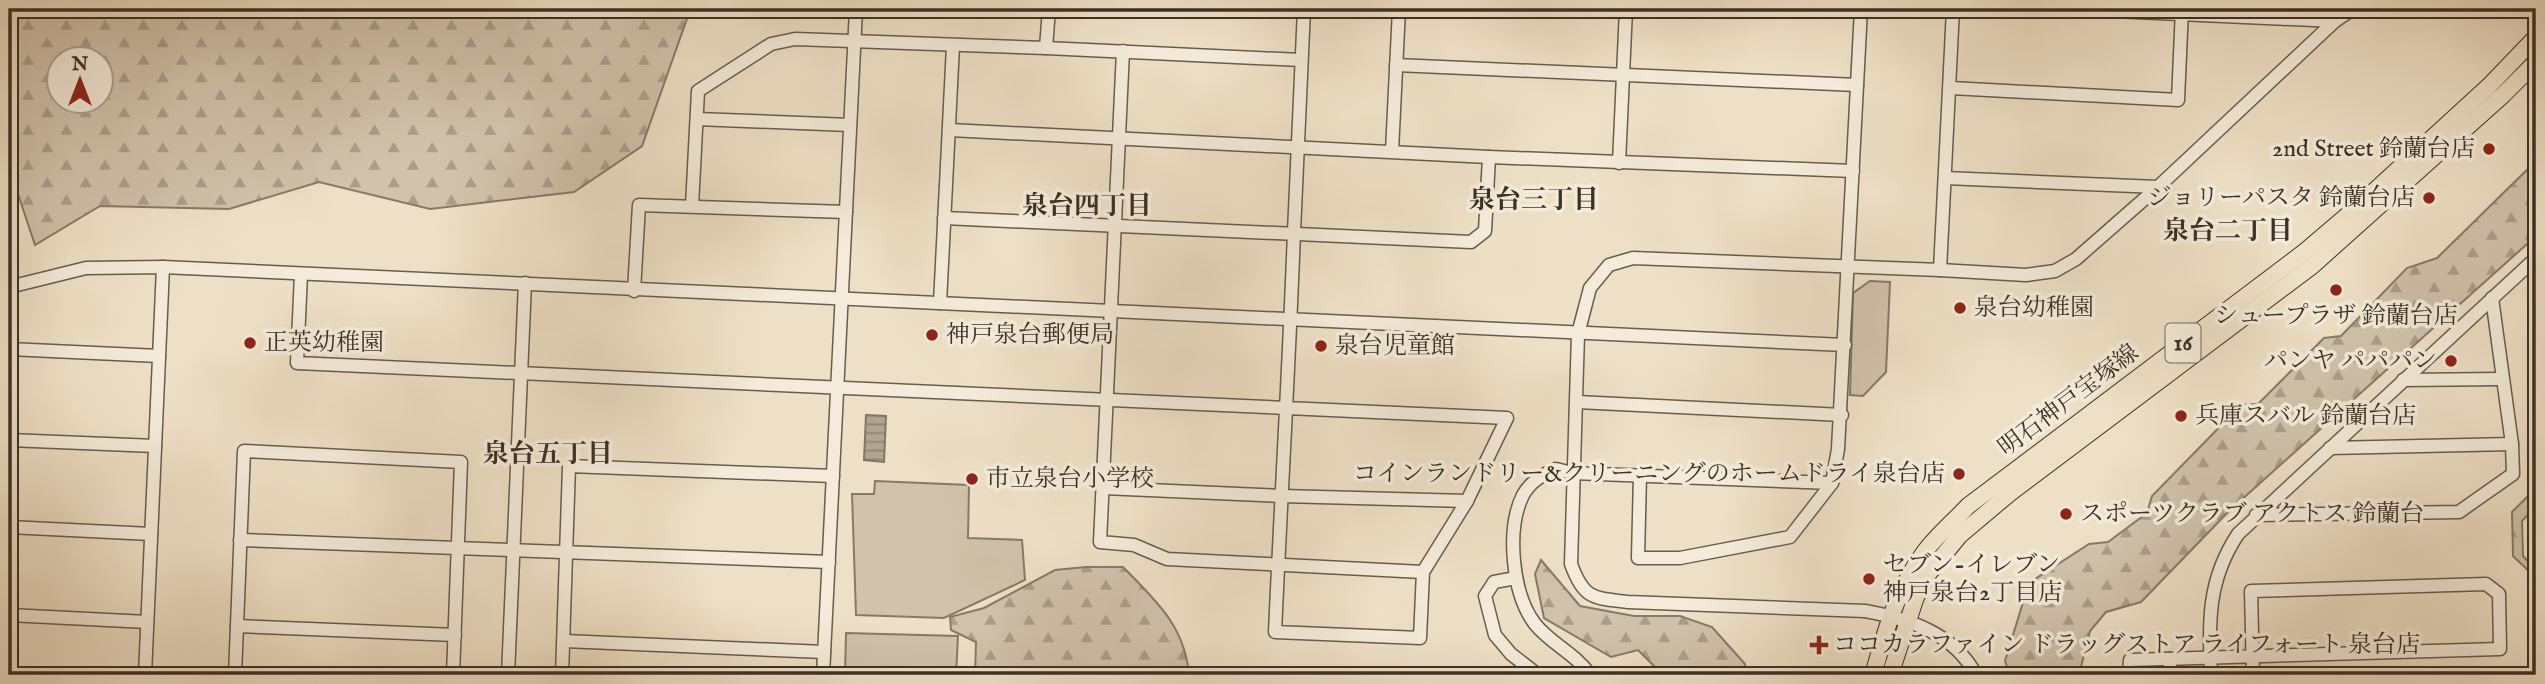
<svg xmlns="http://www.w3.org/2000/svg" width="2545" height="684" viewBox="0 0 2545 684" font-family="'IM FELL English','Noto Serif JP',serif">
<style>
.forest{fill:url(#forest-firs);stroke:#867a68;stroke-width:2;fill-rule:evenodd}
.green{fill:#d0c2ab;stroke:#867a68;stroke-width:2}
.water{fill:url(#water-rules);stroke:#827666;stroke-width:2}
.lines{fill:none;stroke-linecap:round;stroke-linejoin:round}
.minor-casing{stroke:#685d4e;stroke-width:15}
.major-casing{stroke:#3b3126;stroke-width:18}
.minor{stroke:#f4ebda;stroke-width:12}
.major{stroke:#eee0c6;stroke-width:16}
.poi-dot{fill:#8f2418;stroke:#f4ebda;stroke-width:2.5}
.labels{text-anchor:middle;dominant-baseline:central;stroke-width:7;stroke-linejoin:round;paint-order:stroke}
.shield{fill:#f4ebda;stroke:#72695c;stroke-width:2}
.shield-label{font-size:23px;font-weight:bold;fill:#3b3126}
.poi-label{font-size:24px;fill:#3b3126;stroke:#f4ebda;text-anchor:start}
.street-label{font-size:24px;fill:#3b3126;stroke:#f4ebda}
.neighbourhood-label{font-size:26px;font-weight:bold;fill:#3b3126;stroke:#f4ebda}
</style>
<defs>
<pattern id="forest-firs" width="22" height="20" patternUnits="userSpaceOnUse" patternTransform="scale(1.75)"><rect width="22" height="20" fill="#d0c2ab"/><path d="M5 1l3.5 6h-7zM16 11l3.5 6h-7z" fill="#aa9e8b"/></pattern>
<pattern id="water-rules" width="6" height="5" patternUnits="userSpaceOnUse" patternTransform="scale(1.75)"><rect width="6" height="5" fill="#b1a490"/><path d="M0 2.5h6" fill="none" stroke="#918675"/></pattern>
</defs>
<rect width="100%" height="100%" fill="#eee0c6"/>
<filter id="stains"><feTurbulence type="fractalNoise" baseFrequency=".00286" numOctaves="4"/><feColorMatrix values="0 0 0 0 .2 0 0 0 0 .09 0 0 0 0 .02 0 0 0 .5 -.17"/></filter>
<radialGradient id="worn" r=".72"><stop offset=".6" stop-color="#630" stop-opacity="0"/><stop offset="1" stop-color="#630" stop-opacity=".3"/></radialGradient>
<g class="forest">
<path d="M9 9H700L689 13 642 146 574 192 430 209 319 182 229 209 100 206 35 245 12 176 9 177ZM60 60H102V102H60Z"/>
<path d="M2536 161V236L2230 510 2141 602 2106 612 2090 631 2079 675H2010L2005 661 2029 583 2089 544 2108 542 2147 513 2152 496 2241 405 2258 404 2324 338 2341 336 2407 268 2437 258Z"/>
<path d="M2536 488V506L2522 521 2523 556 2536 570V578L2513 556 2512 512Z"/>
<path d="M1541 560 1580 606 1634 616H1680L1712 627 1745 664 1746 675H1656V668L1638 650 1611 657 1544 618 1535 574Z"/>
<path d="M1086 567H1123C1156 601 1185 626 1189 675H975L976 642 951 630 950 617 984 608 1055 570Z"/>
</g>
<g class="green">
<path d="M1870 281 1890 282 1886 372 1863 396 1850 395 1853 293Z"/>
<path d="M875 481 969 485 968 538 1022 540 1025 580 944 618 856 615 852 494H874Z"/>
<path d="M846 633 958 636 956 675H845Z"/>
</g>
<path class="water" d="M866 415 886 416 884 462 864 460Z"/>
<g class="lines">
<defs>
<g id="minor">
<path d="M2069 9 2335 21"/>
<path d="M1046 48 1049 9"/>
<path d="M1123 51 1100 542 1134 545 1167 559 1423 572"/>
<path d="M1396 65 1857 85"/>
<path d="M1951 88 2178 100 2182 9"/>
<path d="M697 119 850 125"/>
<path d="M950 130 1489 157 1853 171"/>
<path d="M1392 151 1399 9"/>
<path d="M1619 163 1626 9"/>
<path d="M1945 178 2158 187"/>
<path d="M692 206 698 91 771 44 795 39 1046 48 1301 60"/>
<path d="M944 218 1471 242 1485 231 1489 157"/>
<path d="M1940 270 1953 9"/>
<path d="M301 274 297 363 1507 418 1467 501 1423 572 1420 638 1275 632C1281 499 1289 366 1294 232 1298 158 1300 83 1304 9"/>
<path d="M9 287 86 268 163 267 1845 345"/>
<path d="M634 291 639 205 846 212"/>
<path d="M940 303 953 46"/>
<path d="M9 349 159 356"/>
<path d="M2403 380 2502 379"/>
<path d="M1577 402 1842 415"/>
<path d="M9 440 155 446"/>
<path d="M2330 448 2512 444"/>
<path d="M1640 475 1638 558H1680L1790 537 1832 483 1838 449 1861 9"/>
<path d="M1104 488 1282 496 1467 501"/>
<path d="M2256 515 2459 512 2513 474 2512 444 2492 298"/>
<path d="M9 527 151 534"/>
<path d="M240 540 829 562"/>
<path d="M1516 578 1494 582 1485 596 1495 635 1511 654 1538 675"/>
<path d="M9 615 147 622"/>
<path d="M237 626 455 635"/>
<path d="M564 641 824 652"/>
<path d="M2170 659V675"/>
<path d="M145 675 163 267"/>
<path d="M235 675 244 451 461 462 453 675"/>
<path d="M508 675 525 283"/>
<path d="M562 675 569 466 833 476"/>
<path d="M823 675 856 9"/>
<path d="M1590 675C1576 654 1551 644 1535 624 1512 594 1506 529 1523 495 1531 481 1542 475 1556 469L1572 473 1832 483"/>
<path d="M1976 675C1954 633 1909 619 1865 611L1628 602C1594 598 1584 600 1571 564L1578 334 1590 288 1609 265 1633 258 1940 270 2026 275 2055 271 2076 259 2158 187 2335 21 2353 9"/>
<path d="M2129 675 2130 660 2500 649 2499 594 2486 584 2251 591 2253 675"/>
<path d="M2211 675C2209 621 2207 581 2238 534L2536 258"/>
</g>
<g id="major">
<path d="M1873 675C1885 633 1896 591 1923 554 1935 537 1953 522 1968 506L2303 253 2357 207 2489 86 2536 37"/>
<path d="M1890 675 1916 597 1928 574 1960 535 2010 493 2312 266 2503 95 2536 62"/>
</g>
</defs>
<use href="#minor" class="minor-casing"/>
<use href="#major" class="major-casing"/>
<use href="#minor" class="minor"/>
<use href="#major" class="major"/>
</g>
<g class="poi-dot">
<circle cx="2489" cy="149" r="7"/>
<circle cx="2429" cy="198" r="7"/>
<circle cx="2336" cy="290" r="7"/>
<circle cx="1960" cy="308" r="7"/>
<circle cx="932" cy="335" r="7"/>
<circle cx="250" cy="343" r="7"/>
<circle cx="1321" cy="346" r="7"/>
<circle cx="2451" cy="361" r="7"/>
<circle cx="2181" cy="416" r="7"/>
<circle cx="1959" cy="474" r="7"/>
<circle cx="972" cy="479" r="7"/>
<circle cx="2066" cy="514" r="7"/>
<circle cx="1869" cy="579" r="7"/>
<path d="M1815.5 634.5h7v7h7v7h-7v7h-7v-7h-7v-7h7z"/>
</g>
<g class="labels">
<rect class="shield" x="2165.5" y="323.5" width="35" height="39" rx="5"/>
<g class="shield-label">
<text x="2183" y="343">16</text>
</g>
<g class="poi-label">
<text x="2475" y="149" text-anchor="end">2nd Street 鈴蘭台店</text>
<text x="2415" y="198" text-anchor="end">ジョリーパスタ 鈴蘭台店</text>
<text x="1974" y="308">泉台幼稚園</text>
<text x="2336" y="316" text-anchor="middle">シュープラザ 鈴蘭台店</text>
<text x="946" y="335">神戸泉台郵便局</text>
<text x="264" y="343">正英幼稚園</text>
<text x="1335" y="346">泉台児童館</text>
<text x="2437" y="361" text-anchor="end">パンヤ パパパン</text>
<text x="2195" y="416">兵庫スバル 鈴蘭台店</text>
<text x="1945" y="474" text-anchor="end">コインランドリー&amp;クリーニングのホームドライ泉台店</text>
<text x="986" y="479">市立泉台小学校</text>
<text x="2080" y="514">スポーツクラブ アクトス 鈴蘭台</text>
<text x="1883" y="565">セブン-イレブン<tspan x="1883" dy="28">神戸泉台2丁目店</tspan></text>
<text x="1833" y="645">ココカラファイン ドラッグストア ライフォート 泉台店</text>
</g>
<g class="street-label">
<text transform="translate(2069 401) rotate(-37)">明石神戸宝塚線</text>
</g>
<g class="neighbourhood-label">
<text x="1534" y="200">泉台三丁目</text>
<text x="1087" y="206">泉台四丁目</text>
<text x="2228" y="231">泉台二丁目</text>
<text x="548" y="454">泉台五丁目</text>
</g>
</g>
<rect width="2545" height="684" fill="none" stroke="#eee0c6" stroke-width="35"/>
<rect x="10" y="10" width="2524" height="663" fill="none" stroke="#3b3126" stroke-width="3.5"/>
<rect x="18" y="18" width="2510" height="649" fill="none" stroke="#3b3126" stroke-width="2"/>
<g transform="translate(80 80)"><circle r="33" fill="#f4ebda" stroke="#aaa192" stroke-width="2"/>
<path d="M0-5L12 26L0 18L-12 26Z" fill="#8f2418"/>
<text y="-10" font-size="19" font-weight="bold" text-anchor="middle" fill="#3b3126">N</text>
</g>
<rect width="100%" height="100%" filter="url(#stains)"/>
<rect width="100%" height="100%" fill="url(#worn)"/>
</svg>
